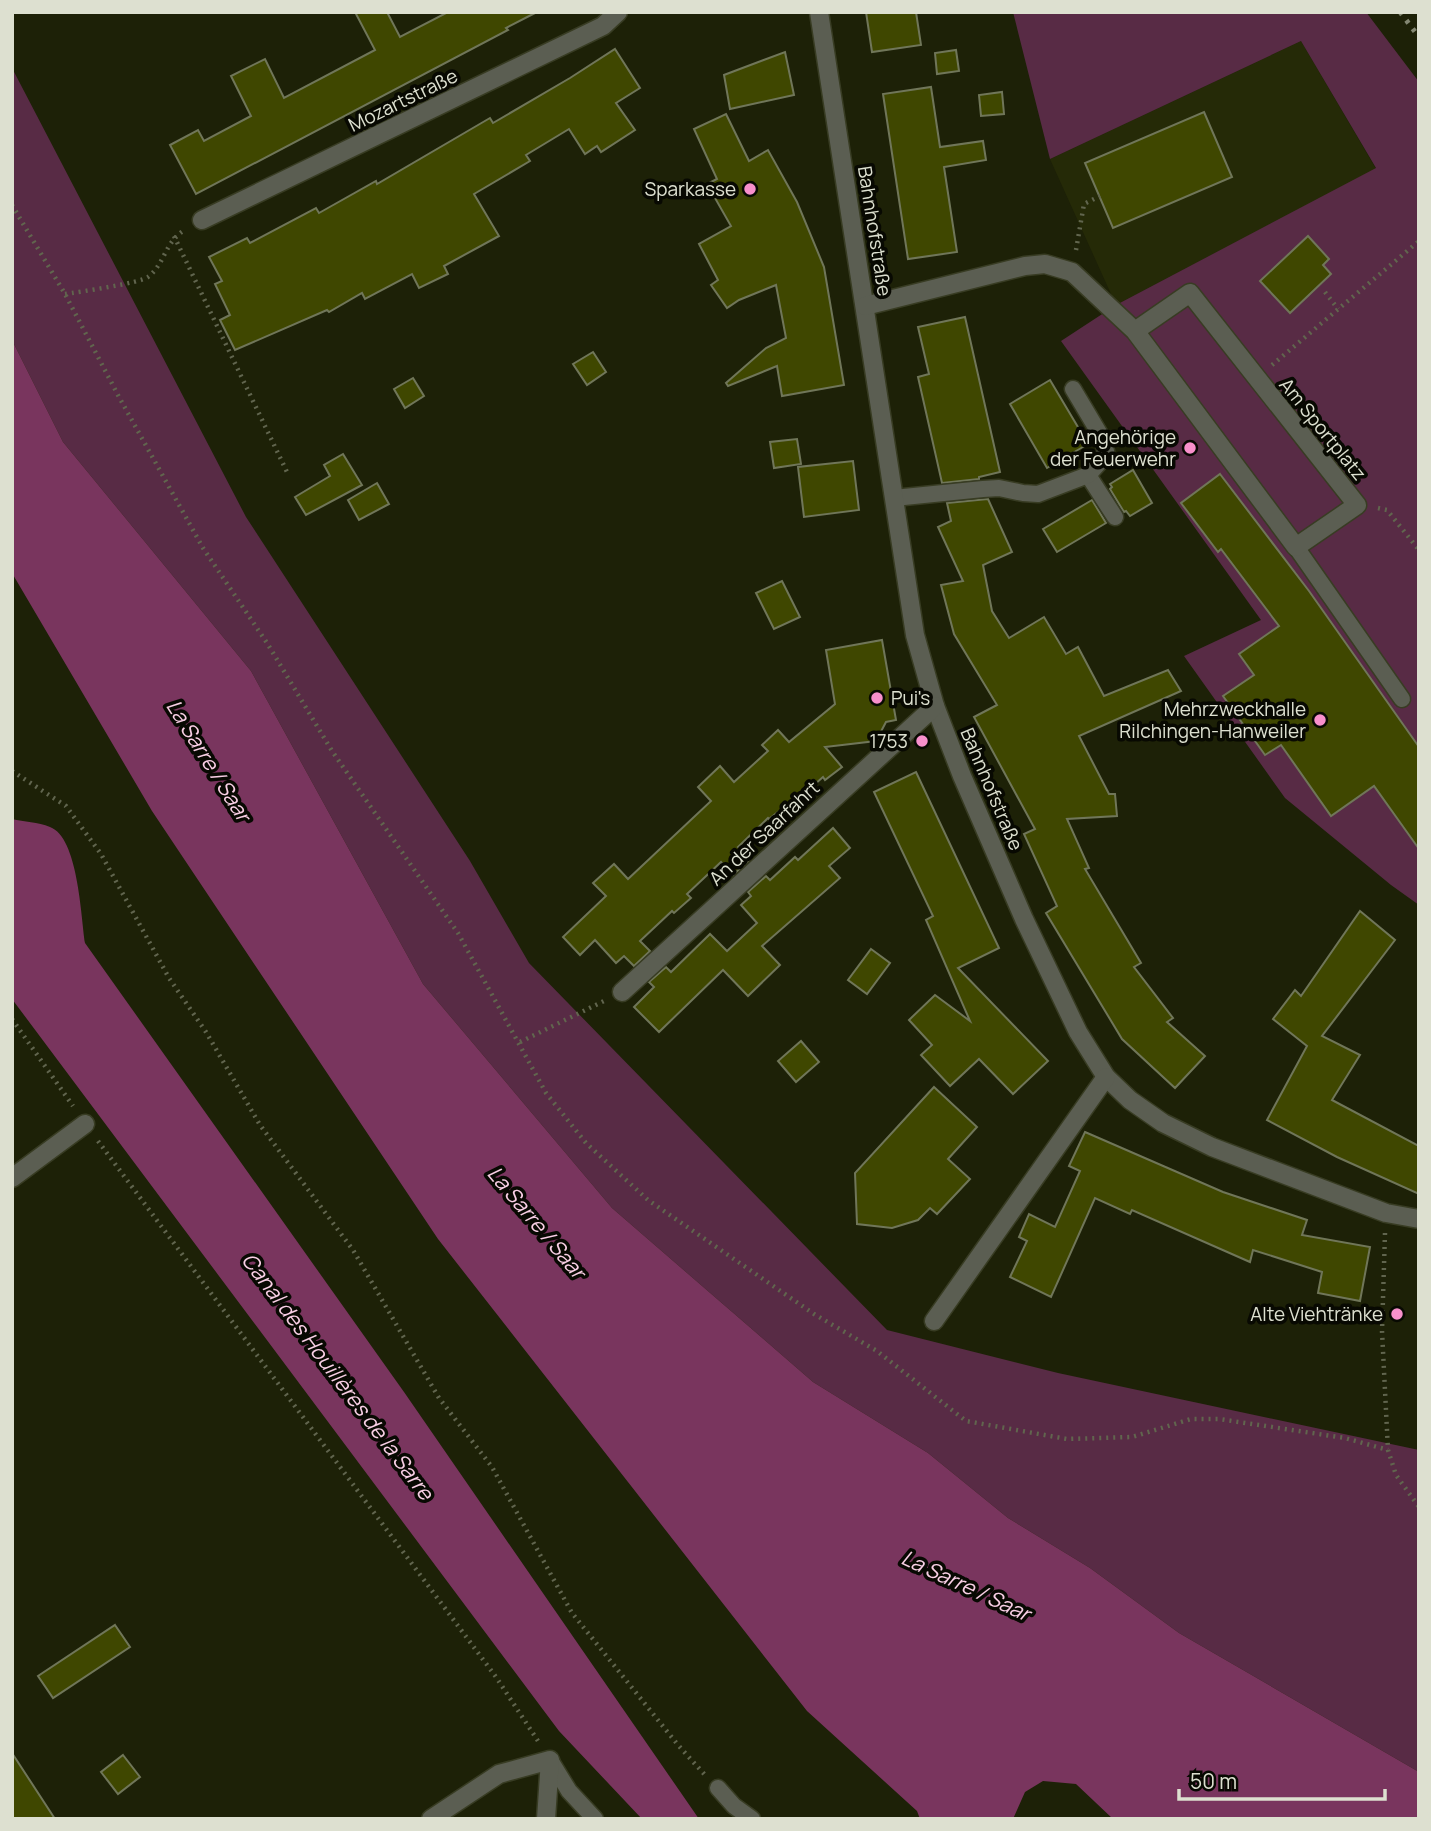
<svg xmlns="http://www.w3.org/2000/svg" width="1431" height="1831" viewBox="0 0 1431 1831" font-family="Manrope,sans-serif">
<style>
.built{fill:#252a07}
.green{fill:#582b45}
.water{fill:#79355e}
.building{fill:#3f4700;stroke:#707659;stroke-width:2}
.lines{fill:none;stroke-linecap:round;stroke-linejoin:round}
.service-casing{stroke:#383c23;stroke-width:19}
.minor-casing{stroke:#383c23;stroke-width:21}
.path{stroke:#61654e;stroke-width:4.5;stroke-dasharray:2 5;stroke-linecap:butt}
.service{stroke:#5b5e52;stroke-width:16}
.minor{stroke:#5b5e52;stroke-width:18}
.rail{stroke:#838772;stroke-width:5;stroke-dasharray:3.5 7;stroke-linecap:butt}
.poi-dot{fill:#f890cb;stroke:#080902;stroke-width:2.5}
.labels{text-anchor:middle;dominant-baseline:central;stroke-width:7;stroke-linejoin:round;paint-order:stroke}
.street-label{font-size:19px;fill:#dde0d0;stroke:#080902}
.poi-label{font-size:19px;fill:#dde0d0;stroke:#080902;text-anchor:end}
.water-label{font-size:21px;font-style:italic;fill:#f9cfe5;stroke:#080902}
</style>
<rect width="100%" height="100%" fill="#1d2107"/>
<path class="built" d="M1301 41 1376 169 1116 305 1050 159Z"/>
<g class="green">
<path d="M1013 12H1366L1419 82V905L1391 885 1285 798 1184 656 1261 620 1061 341 1116 305 1376 168 1301 41 1050 159Z"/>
<path d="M12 68 246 517 470 861 529 963 887 1330 1058 1373 1419 1450V1772L1179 1633 1090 1568 1008 1518 928 1453 813 1382 612 1208 423 984 251 671 63 442 12 340Z"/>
</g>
<g class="water">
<path d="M12 340 63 442 251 671 423 984 612 1208 813 1382 928 1453 1008 1518 1090 1568 1179 1633 1419 1772V1819H1113L1076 1784 1043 1781 1025 1792 1013 1819H920L917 1811 807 1711 438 1239 152 811 12 573Z"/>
<path d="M12 819C24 822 38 822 50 827 78 837 81 916 85 943L404 1392 699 1819H642L559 1731 12 999Z"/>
</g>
<g class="building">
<path d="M355 12H387L400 37 448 12H537L506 28 508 30 196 194 170 145 198 130 204 141 251 116 231 76 265 59 284 98 375 50Z"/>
<path d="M866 12H916L921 45 872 52Z"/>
<path d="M615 49 640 88 616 103 635 130 601 152 597 146 585 154 569 129 526 155 530 161 474 194 499 236 444 266 448 274 419 288 412 274 365 299 362 293 329 312 327 310 235 350 220 320 230 315 215 284 222 281 209 257 247 238 250 243 316 208 319 213 376 181 377 184 490 118 493 123 570 78Z"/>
<path d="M956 50 959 71 937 74 935 53Z"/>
<path d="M785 52 794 95 730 109 724 75Z"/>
<path d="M931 87 940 147 983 141 986 160 944 167 957 252 908 259 883 94Z"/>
<path d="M1002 92 1004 114 981 116 979 95Z"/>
<path d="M1204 112 1232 177 1113 228 1085 163Z"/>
<path d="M726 114 749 161 768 150 797 202 824 267 844 385 782 396 777 366 728 386 726 383 766 348 786 338 776 285 739 300 727 308 711 285 718 280 699 244 731 226 707 184 717 179 694 129Z"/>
<path d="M1308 236 1329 259 1323 265 1331 274 1290 313 1260 281Z"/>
<path d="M965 317 1000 472 979 477V479L942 483 918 377 929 374 918 327Z"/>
<path d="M593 352 606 372 587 385 573 364Z"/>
<path d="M413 378 424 396 405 408 394 389Z"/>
<path d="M1050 380 1088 444 1047 468 1010 404Z"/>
<path d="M797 439 801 464 774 468 770 442Z"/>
<path d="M343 454 362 485 306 515 295 497 330 476 324 465Z"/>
<path d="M853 461 859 510 804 517 798 467Z"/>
<path d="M1133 470 1152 503 1130 516 1126 511 1124 512 1110 489 1112 487 1110 484Z"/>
<path d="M1220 474 1309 591 1419 747V849L1374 786 1331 816 1281 745 1265 755 1223 696 1254 675 1239 654 1279 626 1221 549 1218 552 1181 503Z"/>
<path d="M377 483 389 504 359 520 348 500Z"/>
<path d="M988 499 1012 552 983 565 992 611 1009 638 1044 617 1066 654 1078 647 1104 696 1168 670 1181 691 1079 736 1109 794H1115L1117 816 1067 819 1089 868 1085 869 1141 963 1134 967 1173 1018 1167 1022 1205 1056 1175 1088 1122 1039 1046 913 1057 906 1024 834 1035 829 974 717 997 705 954 634 941 585 963 581 938 527 951 521 947 503Z"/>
<path d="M1092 500 1106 523 1057 552 1043 529Z"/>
<path d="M782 581 800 617 774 629 756 593Z"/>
<path d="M882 640 896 720 886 722 876 741 825 747 842 767 825 780 823 777 780 815 778 812 769 819 768 818 738 847 750 859 733 875 721 862 687 894 691 898 674 913 672 911 640 941 650 951 634 966 624 956 616 963 595 940 580 955 563 937 606 896 593 883 614 864 628 879 644 864 711 801 698 787 720 766 734 782 768 751 762 745 778 730 789 742 835 704 826 650Z"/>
<path d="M916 772 999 948 958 968 1048 1061 1013 1094 979 1059 950 1086 921 1055 932 1045 909 1020 935 995 970 1021 926 920 933 916 874 792Z"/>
<path d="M833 828 850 848 829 866 840 878 762 946 780 965 748 996 723 970 659 1032 634 1007 654 987 649 982 666 967 671 972 710 934 727 951 757 923 741 905 751 896 748 892 766 876 770 880 795 857 798 860Z"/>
<path d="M1360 911 1395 940 1322 1036 1360 1055 1332 1100 1419 1146V1194L1337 1157 1267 1120 1307 1046 1273 1019 1295 990 1301 996Z"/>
<path d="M871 949 890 963 867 994 848 980Z"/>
<path d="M801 1041 819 1062 796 1082 778 1061Z"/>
<path d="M934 1087 977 1127 948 1159 970 1179 937 1214 930 1208 918 1220 892 1228 857 1224 855 1173Z"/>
<path d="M1085 1132 1223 1192 1307 1220 1302 1235 1370 1247 1360 1301 1318 1293 1322 1272 1253 1250 1250 1262 1132 1210 1130 1214 1095 1198 1051 1297 1010 1277 1027 1241 1019 1237 1029 1214 1055 1227 1080 1171 1069 1166Z"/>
<path d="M115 1625 130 1647 53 1698 38 1676Z"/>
<path d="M12 1753 55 1819H12Z"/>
<path d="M123 1755 140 1777 118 1794 101 1772Z"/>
</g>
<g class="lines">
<defs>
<g id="service">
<path d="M1088 475 1115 517"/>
<path d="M894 498 983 489 999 488 1023 493 1038 494 1088 475 1099 463 1106 451 1101 436 1073 389"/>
<path d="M1296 547 1402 699"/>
<path d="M550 1760 569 1791 595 1819"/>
<path d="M718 1788 734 1806 752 1819"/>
</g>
<g id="minor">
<path d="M819 12 915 635 935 706 962 776 1024 919 1078 1032 1106 1077 1130 1100 1163 1123 1212 1147 1386 1213 1419 1219"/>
<path d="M202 220 603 26 618 12"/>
<path d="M865 306 1025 266 1045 264 1072 272 1135 331 1296 547 1357 505 1190 293 1135 331"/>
<path d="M622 992 935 706"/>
<path d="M12 1178 85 1124"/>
<path d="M934 1321 1106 1077"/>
<path d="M431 1819 499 1774 550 1760 546 1819"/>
</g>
</defs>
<use href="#service" class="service-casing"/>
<use href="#minor" class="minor-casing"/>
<g class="path">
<path d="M12 205 65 294 119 397 203 548 267 643 332 751 458 933 546 1093 586 1143 648 1200 814 1314 877 1351 966 1421 1067 1439 1132 1437 1191 1419H1219L1345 1438 1388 1450"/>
<path d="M174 236 287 472"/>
<path d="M1076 250 1084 204 1100 196"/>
<path d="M1325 292 1338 309"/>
<path d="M65 294C79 292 140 283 148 277 165 264 165 241 185 230"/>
<path d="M1272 365 1419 241"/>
<path d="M1378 508 1387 510 1419 550"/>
<path d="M12 771 66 806 101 854 169 978 206 1032 260 1125 353 1250 439 1398 492 1467 572 1613 678 1745 705 1775"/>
<path d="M12 1019 73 1106"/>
<path d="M520 1042 604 1001"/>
<path d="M98 1141 496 1677 538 1741"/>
<path d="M1385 1233 1382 1331 1388 1450 1396 1475 1419 1507"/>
</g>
<use href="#service" class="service"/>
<use href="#minor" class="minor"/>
<path class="rail" d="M1400 12 1419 37"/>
</g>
<g class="poi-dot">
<circle cx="750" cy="189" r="7"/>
<circle cx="1190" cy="448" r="7"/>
<circle cx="877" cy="698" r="7"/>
<circle cx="1320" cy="720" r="7"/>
<circle cx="922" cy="741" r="7"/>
<circle cx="1397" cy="1314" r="7"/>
</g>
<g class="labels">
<g class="street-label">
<text transform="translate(403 100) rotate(-26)">Mozartstraße</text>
<text transform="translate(875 231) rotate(81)">Bahnhofstraße</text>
<text transform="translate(1323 429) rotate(51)">Am Sportplatz</text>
<text transform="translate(992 789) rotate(67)">Bahnhofstraße</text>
<text transform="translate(764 833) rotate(-43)">An der Saarfahrt</text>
</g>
<g class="poi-label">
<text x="736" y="189">Sparkasse</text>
<text x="1176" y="437">Angehörige<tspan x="1176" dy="22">der Feuerwehr</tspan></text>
<text x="891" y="698" text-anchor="start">Pui's</text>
<text x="1306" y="709">Mehrzweckhalle<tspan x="1306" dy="22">Rilchingen-Hanweiler</tspan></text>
<text x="908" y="741">1753</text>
<text x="1383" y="1314">Alte Viehtränke</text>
</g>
<g class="water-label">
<text transform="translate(209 760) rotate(58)">La Sarre / Saar</text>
<text transform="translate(537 1222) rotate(50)">La Sarre / Saar</text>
<text transform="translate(338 1376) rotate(53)">Canal des Houillères de la Sarre</text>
<text transform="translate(966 1585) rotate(25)">La Sarre / Saar</text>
</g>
</g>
<rect width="1431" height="1831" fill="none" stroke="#dde0d0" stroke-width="28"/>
<path d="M1179 1789v10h206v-10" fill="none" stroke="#dde0d0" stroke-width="3.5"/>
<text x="1190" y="1789" font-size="21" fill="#dde0d0" stroke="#080902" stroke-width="5" paint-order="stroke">50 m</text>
</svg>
